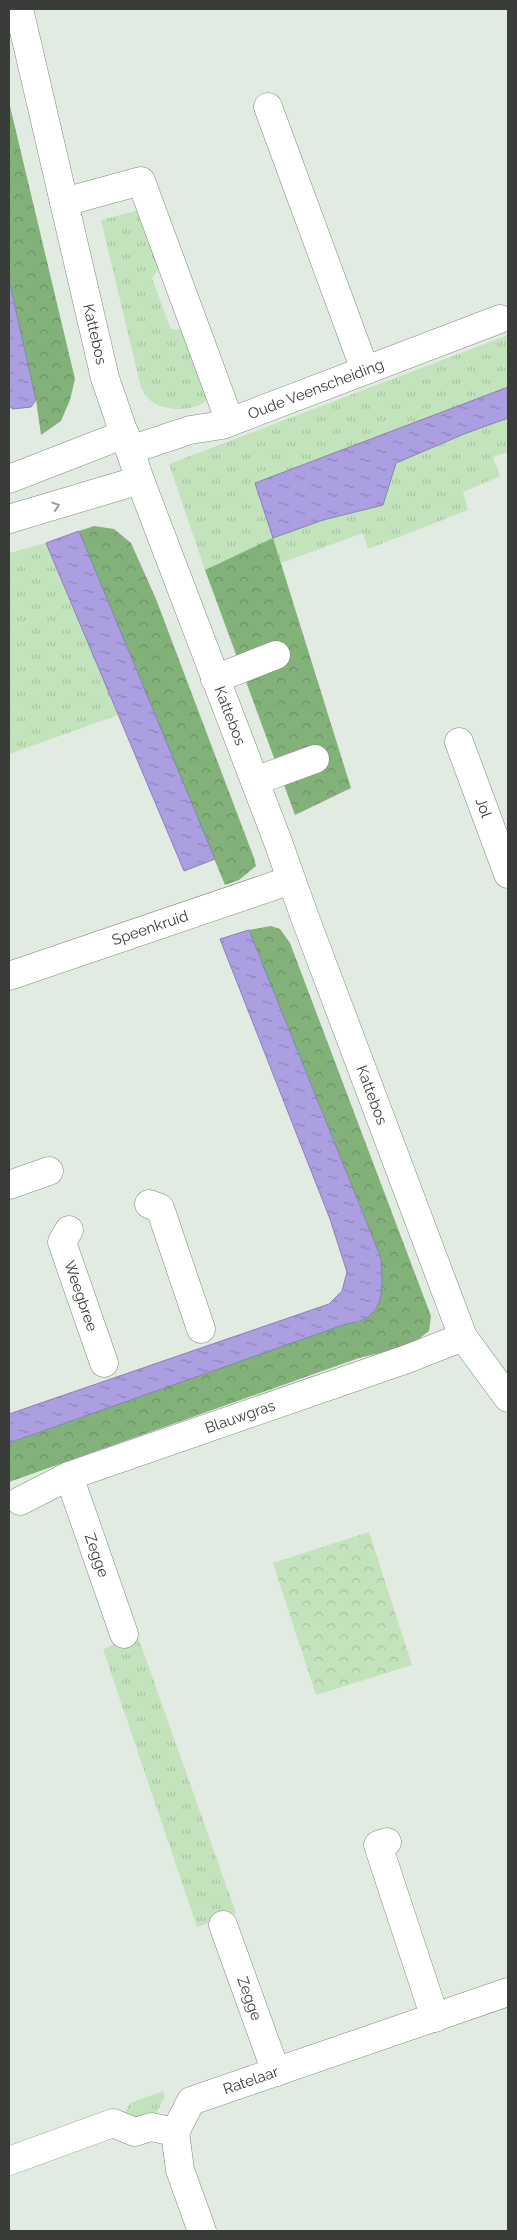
<svg xmlns="http://www.w3.org/2000/svg" width="517" height="2240" viewBox="0 0 517 2240" font-family="Raleway,sans-serif">
<style>
.grass{fill:url(#grass-tufts)}
.forest{fill:url(#forest-crowns)}
.park{fill:url(#park-crowns)}
.water{fill:url(#water-ripples);stroke:#8981af}
.lines{fill:none;stroke-linecap:round;stroke-linejoin:round}
.minor-casing{stroke:#80887f;stroke-width:29}
.minor{stroke:#fff;stroke-width:28}
.oneway{stroke:#9c9e9c}
.labels{text-anchor:middle;dominant-baseline:central;stroke-width:4;stroke-linejoin:round;paint-order:stroke}
.street-label{font-size:15px;fill:#393c38;stroke:#f0f9ee}
</style>
<defs>
<pattern id="grass-tufts" width="24" height="20" patternUnits="userSpaceOnUse" patternTransform="scale(1.25)"><rect width="24" height="20" fill="#c3e3bc"/><path d="M3 7l-1-3M5 7V3M7 7l1-3M15 17l-1-3M17 17v-4M19 17l1-3" fill="none" stroke="#a8c4a2"/></pattern>
<pattern id="forest-crowns" width="20" height="18" patternUnits="userSpaceOnUse" patternTransform="scale(1.25)"><rect width="20" height="18" fill="#82b279"/><path d="M2 6a3 3 0 1 1 6 0M12 15a3 3 0 1 1 6 0" fill="none" stroke="#6b9264"/></pattern>
<pattern id="park-crowns" width="20" height="18" patternUnits="userSpaceOnUse" patternTransform="scale(1.25)"><rect width="20" height="18" fill="#c3e3bc"/><path d="M2 6a3 3 0 1 1 6 0M12 15a3 3 0 1 1 6 0" fill="none" stroke="#a8c4a2"/></pattern>
<pattern id="water-ripples" width="26" height="14" patternUnits="userSpaceOnUse" patternTransform="scale(1.25)"><rect width="26" height="14" fill="#ab9fe2"/><path d="M2 4q2-2 4 0t4 0M15 11q2-2 4 0t4 0" fill="none" stroke="#8c83b8"/></pattern>
</defs>
<rect width="100%" height="100%" fill="#e2ebe1"/>
<g class="grass">
<path d="M143 209 161 265 152 279 171 329 187 330 209 396C200 413 165 412 151 401 147 398 144 392 141 388L101 220Z"/>
<path d="M508 335V387L255 483 274 538 323 520 396 463 464 434 508 418V452L493 457 500 476 463 492 468 510 368 549 363 533 281 563 273 539 205 570 169 464Z"/>
<path d="M46 543 118 715 9 754V553Z"/>
<path d="M138 1637 236 1913 197 1927 103 1649Z"/>
<path d="M163 2091 165 2096 154 2118H122L130 2103Z"/>
</g>
<g class="forest">
<path d="M9 102 75 379 70 400 61 421 41 435 36 400 9 280Z"/>
<path d="M94 526 114 529 131 543 156 599 254 858 256 866 239 880 225 885 79 531Z"/>
<path d="M273 538 351 788 295 815 205 570Z"/>
<path d="M271 926 280 929 290 943 431 1316 429 1331 410 1346 359 1358 9 1482V1443L346 1323 360 1322 381 1258 249 930Z"/>
</g>
<path class="park" d="M369 1532 412 1665 316 1695 273 1563Z"/>
<g class="water">
<path d="M9 280 36 400 31 407 13 409 9 406Z"/>
<path d="M508 387V418L464 434 396 463 383 505 323 520 273 538 255 483Z"/>
<path d="M79 531 215 859 184 871 46 543Z"/>
<path d="M249 930 381 1258C383 1290 386 1320 346 1324L9 1443V1414L329 1304 342 1291 347 1272 330 1219 220 939Z"/>
</g>
<g class="lines">
<defs>
<g id="minor">
<path id="s1" d="M19 9 105 378 140 480 278 842 304 915 463 1337 508 1398"/>
<path d="M268 107 365 370"/>
<path d="M64 202 141 181 230 422"/>
<path id="s2" d="M130 450 190 430 222 425 500 319"/>
<path d="M9 479 125 434"/>
<path d="M9 519 140 480"/>
<path d="M215 679 276 655"/>
<path id="s3" d="M459 742 508 874"/>
<path d="M255 781 315 759"/>
<path id="s4" d="M9 976 291 880"/>
<path d="M9 1185 49 1171"/>
<path d="M149 1204 160 1208 201 1329"/>
<path id="s5" d="M69 1230 62 1242 104 1363"/>
<path id="s6" d="M69 1476 124 1634"/>
<path id="s7" d="M20 1501 69 1476 407 1359 463 1337"/>
<path d="M387 1842 378 1845 435 2018"/>
<path id="s8" d="M223 1925 276 2072"/>
<path id="s9" d="M175 2132 191 2101 508 1992"/>
<path d="M175 2132 180 2170 202 2231"/>
<path d="M9 2161 113 2123 135 2132 151 2127 175 2132"/>
</g>
</defs>
<use href="#minor" class="minor-casing"/>
<use href="#minor" class="minor"/>
</g>
<defs><path id="oneway-chevron" d="M-2-3.5L2.5 0L-2 3.5" fill="none" stroke-width="1.6" stroke-linecap="round" stroke-linejoin="round" transform="scale(1.25)"/></defs>
<use class="oneway" href="#oneway-chevron" transform="translate(56 506) rotate(-18)"/>
<g class="labels">
<g class="street-label">
<text stroke="none"><textPath href="#s1" startOffset="334">Kattebos</textPath></text>
<text stroke="none"><textPath href="#s2" startOffset="196">Oude Veenscheiding</textPath></text>
<text stroke="none"><textPath href="#s1" startOffset="739">Kattebos</textPath></text>
<text stroke="none"><textPath href="#s3" startOffset="70">Jol</textPath></text>
<text stroke="none"><textPath href="#s4" startOffset="149">Speenkruid</textPath></text>
<text stroke="none"><textPath href="#s1" startOffset="1144">Kattebos</textPath></text>
<text stroke="none"><textPath href="#s5" startOffset="71">Weegbree</textPath></text>
<text stroke="none"><textPath href="#s7" startOffset="236">Blauwgras</textPath></text>
<text stroke="none"><textPath href="#s6" startOffset="84">Zegge</textPath></text>
<text stroke="none"><textPath href="#s8" startOffset="78">Zegge</textPath></text>
<text stroke="none"><textPath href="#s9" startOffset="98">Ratelaar</textPath></text>
</g>
</g>
<rect width="517" height="2240" fill="none" stroke="#393c38" stroke-width="20"/>
</svg>
